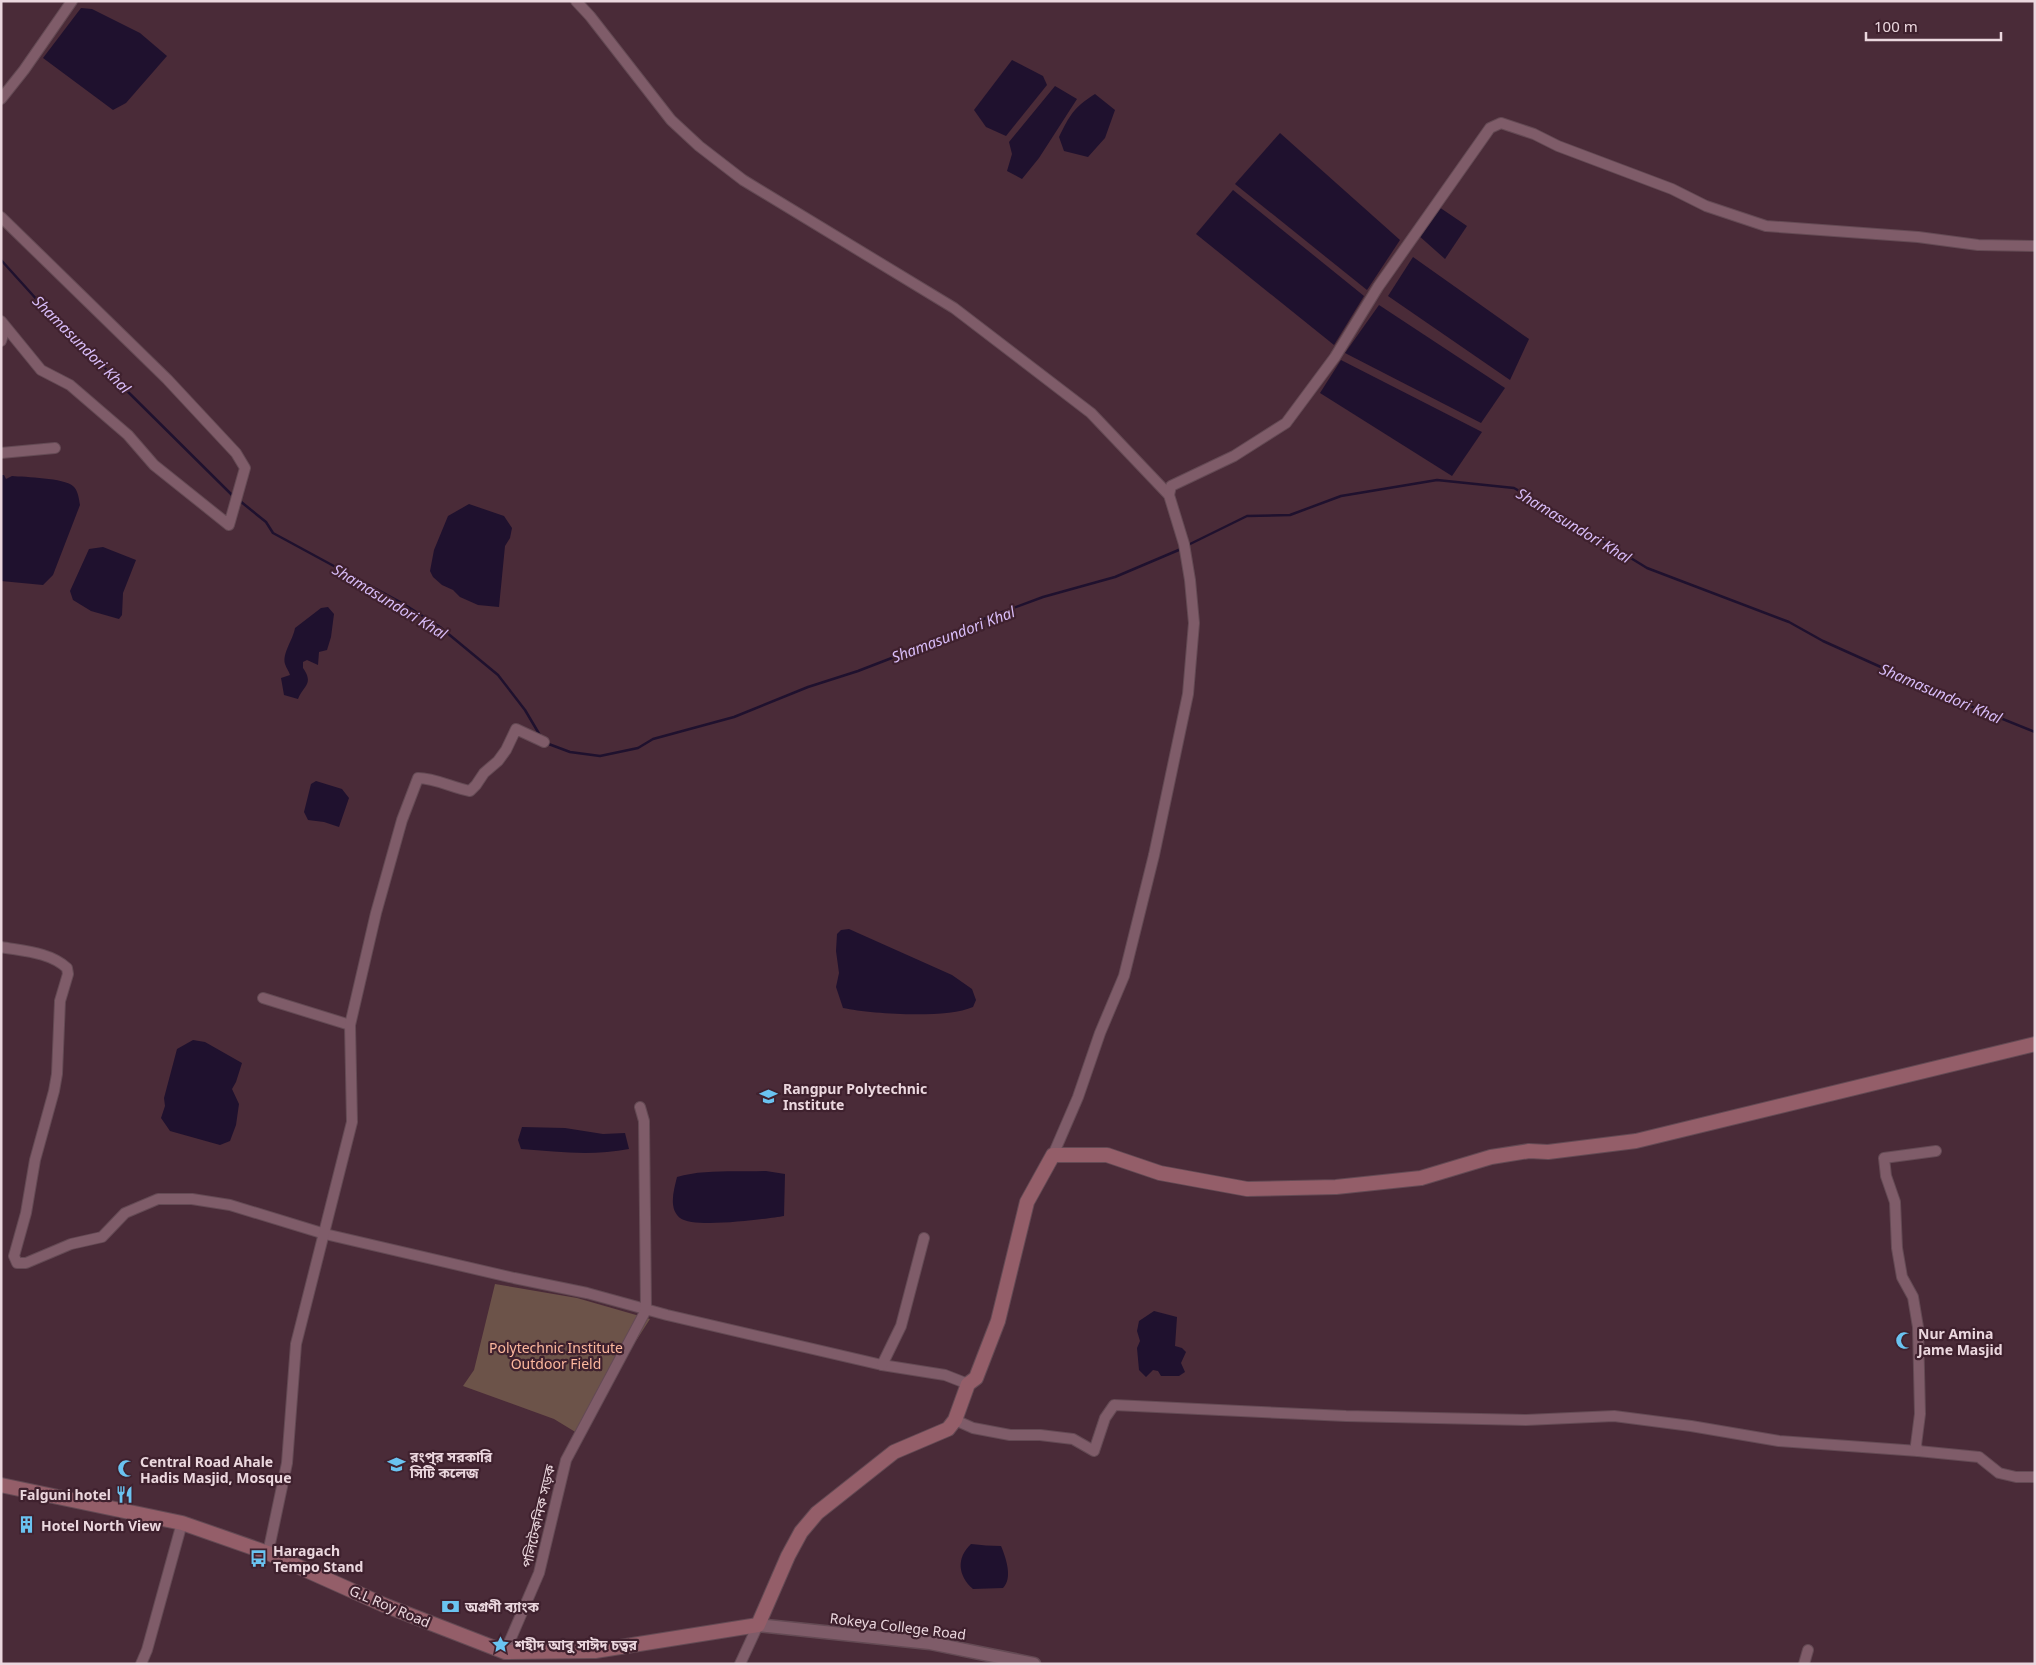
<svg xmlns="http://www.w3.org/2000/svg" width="2036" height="1665" viewBox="0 0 2036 1665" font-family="'Noto Sans','Noto Sans Bengali',sans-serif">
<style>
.green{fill:#6c5349}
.water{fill:#1f112e}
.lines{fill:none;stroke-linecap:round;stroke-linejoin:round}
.stream{stroke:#1f112e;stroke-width:2.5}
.minor-casing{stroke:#644a54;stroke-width:12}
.tertiary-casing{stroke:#644a54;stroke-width:15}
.secondary-casing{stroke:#644a54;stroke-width:16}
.minor{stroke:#7f5c69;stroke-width:10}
.tertiary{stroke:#7f5c69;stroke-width:12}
.secondary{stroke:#945e69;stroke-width:14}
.labels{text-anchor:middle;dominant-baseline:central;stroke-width:4.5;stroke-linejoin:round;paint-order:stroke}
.poi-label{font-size:14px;font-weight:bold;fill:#ebd7de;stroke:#3f212e;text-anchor:start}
.park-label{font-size:14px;fill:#fdb89e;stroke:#3f212e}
.street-label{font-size:14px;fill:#ebd7de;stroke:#3f212e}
.water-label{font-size:15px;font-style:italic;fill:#d9bdf9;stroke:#3f212e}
</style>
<rect width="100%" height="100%" fill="#4a2b38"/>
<path class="green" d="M495 1284 577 1298 650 1319 577 1433 554 1419 463 1386 474 1370Z"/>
<g class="water">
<path d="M81 8 92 9 140 33 167 56 126 103 113 110 43 58Z"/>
<path d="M1012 60 1043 76 1047 85 1006 136 986 127 974 110Z"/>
<path d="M1055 86 1077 99 1039 158 1022 179 1007 171 1012 154 1009 142Z"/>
<path d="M1095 94 1115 110 1105 138 1088 157 1064 151 1059 137C1070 115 1073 108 1095 94Z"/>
<path d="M1280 133 1400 240 1367 290 1235 184Z"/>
<path d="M1233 190 1364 296 1334 345 1196 234Z"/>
<path d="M1439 207 1467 226 1445 259 1418 235Z"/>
<path d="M1413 257 1529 339 1510 380 1388 296Z"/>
<path d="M1379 305 1505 388 1481 423 1345 353Z"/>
<path d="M1341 360 1482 432 1452 476 1320 393Z"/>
<path d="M1 475H4L6 479 12 476C25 477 64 478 73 486 78 490 79 499 80 505L53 575 43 585 1 581Z"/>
<path d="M469 504 504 516 512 528 510 538 505 546 499 607 478 605 460 597 453 590 442 585 433 577 430 571 434 550 448 516Z"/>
<path d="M103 547 136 560 123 593 122 615 119 619 91 611 73 600 70 591 89 549Z"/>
<path d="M328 607 334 614 331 637 327 650 319 652 318 665 307 660 303 662V668C314 684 304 685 298 699L284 695 281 678 290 675C289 671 286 668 285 664 282 653 293 640 295 628L321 608Z"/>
<path d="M316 781 342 789 349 798 339 827 324 822 308 820 304 812 311 784Z"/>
<path d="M849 929 952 975 972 989 976 1000 973 1007C946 1019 872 1014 843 1008L836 987 839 973 836 951 837 934 841 930Z"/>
<path d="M193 1040 205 1042 242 1063 236 1082 232 1089 239 1104 236 1125 230 1141 220 1145 170 1131 161 1118 165 1106 164 1098 177 1049Z"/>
<path d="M522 1127 565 1128 603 1134 625 1133 629 1149C593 1156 558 1152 521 1149L518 1140Z"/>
<path d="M766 1171 785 1174 784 1216C765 1219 694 1229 680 1218 668 1208 674 1190 677 1177 703 1169 737 1172 766 1171Z"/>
<path d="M1154 1311 1177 1317 1175 1346 1182 1348 1186 1352 1181 1363 1185 1372 1179 1376H1161L1158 1371 1153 1370 1146 1377 1139 1370 1137 1348 1140 1341 1137 1331 1139 1321Z"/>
<path d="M971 1544C982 1545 990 1546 1001 1546 1006 1558 1013 1578 1003 1588L973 1589C958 1576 956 1558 971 1544Z"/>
</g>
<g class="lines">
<g class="stream">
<path d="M1 260 39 302 79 340 116 380 233 496"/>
<path d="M240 501 266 522 273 533 402 603 440 627 498 675 525 710 541 737"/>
<path d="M1186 546 1247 516 1290 515 1341 496 1437 480 1514 488 1546 506 1647 568 1789 622 1823 641 1943 695 2035 732"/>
<path d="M546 743 570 752 600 756 638 748 653 739 734 717 808 687 858 671 928 644 981 620 1043 597 1115 577 1181 549"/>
</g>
<defs>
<g id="minor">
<path d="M576 1 590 16 671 120 699 146 743 180 954 308 1091 413 1169 495 1184 544 1190 580 1194 623 1188 694 1154 855 1124 976 1100 1033 1078 1097 1053 1155"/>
<path d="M1 99 24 70 72 1"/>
<path d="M1 217 167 379 236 453 245 468 229 525 154 465 128 435 70 385 41 370 1 321"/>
<path d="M1 341 5 328"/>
<path d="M1 453 55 448"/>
<path d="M1169 495 1171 486 1234 456 1286 423 1335 357 1378 287 1490 128 1501 123 1534 134 1558 146 1672 189 1706 206 1766 226 1918 237 1978 245 2035 246"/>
<path d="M1 947C23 951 50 952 67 968L68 974 60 1001 57 1074 54 1091 35 1160 26 1213 14 1256 17 1263H26L71 1244 102 1237 125 1213 158 1199H192L230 1205 325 1234 514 1278 587 1293 667 1315 882 1365 945 1375 968 1384"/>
<path d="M263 998 350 1025"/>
<path d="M882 1365 901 1326 924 1238"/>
<path d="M955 1420 973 1428 1010 1435H1040L1073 1439 1094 1451 1105 1418 1114 1405 1346 1416 1526 1420 1614 1416 1691 1426 1779 1441 1918 1451 1979 1457 1999 1473 2016 1477H2035"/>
<path d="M1918 1451 1916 1445 1920 1414 1918 1327 1913 1297 1902 1277 1897 1248 1895 1202 1886 1176 1884 1158 1936 1151"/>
<path d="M268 1553 287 1463 296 1344 352 1122 350 1025 376 913 402 820 418 778C435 778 453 788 470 791L476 785 484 773 498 761 506 750 516 729 544 742"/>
<path d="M505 1652 539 1573 566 1460 646 1310 644 1121 640 1107"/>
<path d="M141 1664 147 1650 182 1523"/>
<path d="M740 1664 758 1625"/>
<path d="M1804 1664 1808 1650"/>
</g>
<path id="tertiary" d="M758 1625 930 1643 1034 1664"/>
<path id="secondary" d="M1 1485 182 1523 268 1553 384 1605 505 1652 595 1651 758 1625 788 1556 801 1532 817 1513 894 1452 948 1429 955 1420 968 1384 976 1378 998 1321 1027 1202 1053 1155H1107L1160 1173 1247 1189 1336 1187 1421 1178 1491 1157 1529 1151 1548 1152 1636 1141 2035 1044"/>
</defs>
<use href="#minor" class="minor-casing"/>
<use href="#tertiary" class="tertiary-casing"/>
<use href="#secondary" class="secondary-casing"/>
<use href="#minor" class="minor"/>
<use href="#tertiary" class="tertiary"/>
<use href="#secondary" class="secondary"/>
</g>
<defs>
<symbol id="university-bare" viewBox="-9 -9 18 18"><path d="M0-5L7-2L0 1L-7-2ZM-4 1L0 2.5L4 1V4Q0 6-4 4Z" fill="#6ac3f1" stroke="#3f212e" stroke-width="2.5" paint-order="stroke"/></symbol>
<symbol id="mosque-bare" viewBox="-9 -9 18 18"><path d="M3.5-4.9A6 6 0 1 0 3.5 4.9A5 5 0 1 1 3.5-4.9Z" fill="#6ac3f1" stroke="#3f212e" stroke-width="2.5" paint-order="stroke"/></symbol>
<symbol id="restaurant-bare" viewBox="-9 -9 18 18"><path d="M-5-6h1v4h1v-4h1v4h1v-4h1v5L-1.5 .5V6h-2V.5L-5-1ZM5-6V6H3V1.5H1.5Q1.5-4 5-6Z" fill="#6ac3f1" stroke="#3f212e" stroke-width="2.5" paint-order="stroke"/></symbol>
<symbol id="building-bare" viewBox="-9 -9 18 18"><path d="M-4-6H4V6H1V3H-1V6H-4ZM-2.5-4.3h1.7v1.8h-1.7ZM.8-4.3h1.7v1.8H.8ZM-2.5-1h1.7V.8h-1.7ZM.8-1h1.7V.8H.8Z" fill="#6ac3f1" stroke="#3f212e" stroke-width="2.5" paint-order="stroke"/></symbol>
<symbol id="bus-bare" viewBox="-9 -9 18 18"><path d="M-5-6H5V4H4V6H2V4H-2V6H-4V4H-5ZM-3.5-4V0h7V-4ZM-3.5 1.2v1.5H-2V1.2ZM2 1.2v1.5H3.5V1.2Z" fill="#6ac3f1" stroke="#3f212e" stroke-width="2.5" paint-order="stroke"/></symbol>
<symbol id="bank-bare" viewBox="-9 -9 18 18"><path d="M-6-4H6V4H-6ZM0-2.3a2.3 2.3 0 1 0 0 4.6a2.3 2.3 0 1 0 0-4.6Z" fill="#6ac3f1" stroke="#3f212e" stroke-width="2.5" paint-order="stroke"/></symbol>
<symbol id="sight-bare" viewBox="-9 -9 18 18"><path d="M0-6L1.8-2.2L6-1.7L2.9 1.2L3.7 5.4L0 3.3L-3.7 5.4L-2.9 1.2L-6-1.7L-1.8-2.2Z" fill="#6ac3f1" stroke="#3f212e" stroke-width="2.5" paint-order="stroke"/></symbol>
</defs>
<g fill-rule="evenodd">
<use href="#university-bare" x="756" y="1084" width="25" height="25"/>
<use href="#mosque-bare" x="1892" y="1328" width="25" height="25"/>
<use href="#university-bare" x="384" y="1452" width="25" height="25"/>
<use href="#mosque-bare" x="114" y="1456" width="25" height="25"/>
<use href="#restaurant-bare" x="112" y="1482" width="25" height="25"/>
<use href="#building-bare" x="14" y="1512" width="25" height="25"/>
<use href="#bus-bare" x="246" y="1546" width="25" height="25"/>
<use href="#bank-bare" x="438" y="1594" width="25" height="25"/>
<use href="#sight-bare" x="488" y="1632" width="25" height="25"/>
</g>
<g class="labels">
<g class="poi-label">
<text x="783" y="1088">Rangpur Polytechnic<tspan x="783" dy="16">Institute</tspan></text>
<text x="1918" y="1333">Nur Amina<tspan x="1918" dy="16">Jame Masjid</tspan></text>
<text x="410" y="1456">রংপুর সরকারি<tspan x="410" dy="16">সিটি কলেজ</tspan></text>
<text x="140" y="1461">Central Road Ahale<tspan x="140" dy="16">Hadis Masjid, Mosque</tspan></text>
<text x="111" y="1494" text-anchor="end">Falguni hotel</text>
<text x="41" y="1525">Hotel North View</text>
<text x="273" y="1550">Haragach<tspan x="273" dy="16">Tempo Stand</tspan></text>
<text x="465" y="1606">অগ্রণী ব্যাংক</text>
<text x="515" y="1644">শহীদ আবু সাঈদ চত্বর</text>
</g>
<g class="park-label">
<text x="556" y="1347">Polytechnic Institute<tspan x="556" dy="16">Outdoor Field</tspan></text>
</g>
<g class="street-label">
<text transform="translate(538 1516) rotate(-77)">পলিটেকনিক সড়ক</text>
<text transform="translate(390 1606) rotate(23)">G.L Roy Road</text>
<text transform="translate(898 1626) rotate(7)">Rokeya College Road</text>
</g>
<g class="water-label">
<text transform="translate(82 344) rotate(45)">Shamasundori Khal</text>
<text transform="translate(1574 525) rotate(31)">Shamasundori Khal</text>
<text transform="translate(390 601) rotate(31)">Shamasundori Khal</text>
<text transform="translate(953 634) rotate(-21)">Shamasundori Khal</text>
<text transform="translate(1941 693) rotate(23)">Shamasundori Khal</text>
</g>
</g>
<rect width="2036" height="1665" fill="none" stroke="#ebd7de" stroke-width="5"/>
<path d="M1866 32v8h135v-8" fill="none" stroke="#ebd7de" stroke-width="2.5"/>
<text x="1874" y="32" font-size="15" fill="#ebd7de" stroke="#3f212e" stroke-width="4" paint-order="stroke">100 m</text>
</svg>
